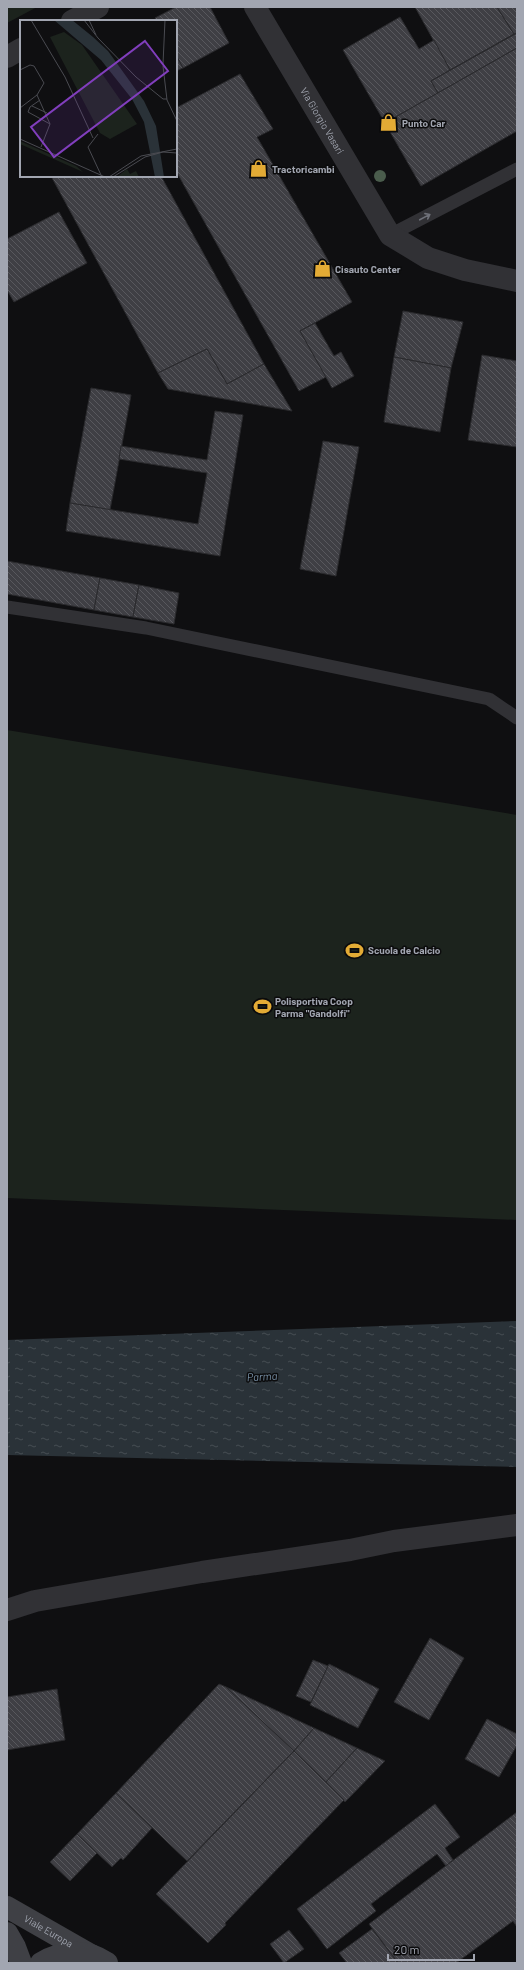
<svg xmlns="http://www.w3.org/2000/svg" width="524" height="1970" viewBox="0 0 524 1970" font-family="Barlow,sans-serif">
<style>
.green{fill:#1c231d}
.water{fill:url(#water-ripples)}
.building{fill:url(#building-back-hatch);stroke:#2a2a2d}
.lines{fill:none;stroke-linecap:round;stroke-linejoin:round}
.lane{stroke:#313135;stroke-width:13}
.street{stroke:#313135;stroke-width:22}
.secondary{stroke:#3f4045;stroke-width:22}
.tree{fill:#4a5c4c}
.oneway{stroke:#6f7179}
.labels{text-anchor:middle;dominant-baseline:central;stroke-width:3;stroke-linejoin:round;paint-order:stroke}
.street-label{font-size:10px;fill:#a2a6b1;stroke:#0b0b0c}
.poi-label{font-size:10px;font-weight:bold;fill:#a2a6b1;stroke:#0b0b0c;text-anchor:start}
.water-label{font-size:11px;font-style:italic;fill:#7a93aa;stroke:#0b0b0c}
.inset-road{fill:none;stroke:#4a4b51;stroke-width:1}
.view{fill:#813ebd;fill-opacity:0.15;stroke:#813ebd;stroke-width:2}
.inset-edge{fill:none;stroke:#a2a6b1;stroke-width:2}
</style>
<defs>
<pattern id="water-ripples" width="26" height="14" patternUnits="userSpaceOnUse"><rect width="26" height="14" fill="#2a3238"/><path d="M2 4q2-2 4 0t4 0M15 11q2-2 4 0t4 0" fill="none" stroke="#464d52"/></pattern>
<pattern id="building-back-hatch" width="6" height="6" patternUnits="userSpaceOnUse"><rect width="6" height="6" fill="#3f3f44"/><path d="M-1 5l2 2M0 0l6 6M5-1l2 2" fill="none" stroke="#58585d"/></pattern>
</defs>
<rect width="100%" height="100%" fill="#0f0f11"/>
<g class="green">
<path d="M7 7H37L7 23Z"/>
<path d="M7 730 517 815V1220L7 1198Z"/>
</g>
<path class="water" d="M517 1321V1467L7 1455V1340Z"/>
<g class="building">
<path d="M176 7H210L229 43 183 68 176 55V21H157L155 18Z"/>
<path d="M415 7H497L514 34 450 70Z"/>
<path d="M497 7H517V33L514 34Z"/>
<path d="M400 17 419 49 434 40 450 70 431 81 438 93 385 123 343 50Z"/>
<path d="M517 33V48L438 93 431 81Z"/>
<path d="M517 48V131L421 186 385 123Z"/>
<path d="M176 55 183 68 176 71Z"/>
<path d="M240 74 273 129 257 137 352 302 300 331 326 377 299 391 176 171V108Z"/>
<path d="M51 176H161L264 364 227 384 207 349 158 373Z"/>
<path d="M59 212 87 263 14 302 7 290V239Z"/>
<path d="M403 311 463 322 451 368 394 357Z"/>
<path d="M315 323 334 356 341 352 354 376 332 388 300 331Z"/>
<path d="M207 349 227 384 264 364 292 411 168 389 158 373Z"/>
<path d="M482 355 517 361V447L468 440Z"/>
<path d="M394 357 451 368 440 432 384 422Z"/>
<path d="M91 388 131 395 110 510 70 503Z"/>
<path d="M215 411 243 415 220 556 66 531 70 503 198 524 207 473 119 459 121 446 207 460Z"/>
<path d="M323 441 359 447 336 576 300 569Z"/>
<path d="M7 561 100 578 94 610 7 594Z"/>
<path d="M100 578 139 585 133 617 94 610Z"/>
<path d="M139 585 179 593 174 624 133 617Z"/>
<path d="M430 1638 464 1658 429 1720 394 1702Z"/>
<path d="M313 1660 328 1666 311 1702 296 1696Z"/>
<path d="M329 1664 379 1689 358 1728 310 1705Z"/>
<path d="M219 1684 226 1687 294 1751 187 1861 116 1793Z"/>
<path d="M226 1687 314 1728 294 1751Z"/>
<path d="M57 1689 65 1740 7 1750V1697Z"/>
<path d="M487 1719 517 1734V1745L499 1777 465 1759Z"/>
<path d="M314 1728 357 1748 326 1782 294 1751Z"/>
<path d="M357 1748 385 1761 345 1802 326 1782Z"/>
<path d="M294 1751 344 1800 225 1923 226 1925 208 1943 156 1894Z"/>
<path d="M116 1793 152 1828 123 1860 121 1858 112 1867 77 1834Z"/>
<path d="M435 1804 460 1837 445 1848 453 1860 446 1866 437 1854 371 1904 376 1911 327 1949 297 1909Z"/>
<path d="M517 1812V1927L513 1921 456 1963H398L369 1924Z"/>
<path d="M77 1834 97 1853 70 1881 50 1862Z"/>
<path d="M372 1929 398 1963H347L339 1953Z"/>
<path d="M289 1930 304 1949 284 1963 270 1944Z"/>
</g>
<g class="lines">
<g class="lane">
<path d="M390 235 517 169"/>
<path d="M7 607 146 628 489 699 517 718"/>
</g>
<g class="street">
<path id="s1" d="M255 7 390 235 428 258 465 270 517 281"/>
<path d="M72 21 98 7"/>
<path d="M7 57 21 49"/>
<path d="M7 1610 35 1601 202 1572 350 1550 394 1541 517 1525"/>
</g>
<g class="secondary">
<path id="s2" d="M7 1907 91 1955"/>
<path d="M7 1933 15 1947 21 1963"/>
<path d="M41 1963C62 1950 86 1949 107 1963"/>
</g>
</g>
<circle class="tree" cx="380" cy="176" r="6"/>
<defs><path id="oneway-shaft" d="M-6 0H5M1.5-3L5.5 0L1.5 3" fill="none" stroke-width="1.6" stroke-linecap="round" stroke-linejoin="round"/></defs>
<use class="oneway" href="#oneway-shaft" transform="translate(425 217) rotate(-28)"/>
<defs>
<symbol id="shop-bare" viewBox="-9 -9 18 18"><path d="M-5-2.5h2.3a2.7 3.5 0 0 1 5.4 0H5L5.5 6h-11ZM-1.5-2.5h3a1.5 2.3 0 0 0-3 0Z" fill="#e3ab35" stroke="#0b0b0c" stroke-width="2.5" paint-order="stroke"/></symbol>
<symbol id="stadium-bare" viewBox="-9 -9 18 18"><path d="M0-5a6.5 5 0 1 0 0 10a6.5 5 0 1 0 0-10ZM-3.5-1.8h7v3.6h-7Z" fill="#e3ab35" stroke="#0b0b0c" stroke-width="2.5" paint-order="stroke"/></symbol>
</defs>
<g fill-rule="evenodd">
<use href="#shop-bare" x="376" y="110" width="25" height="25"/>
<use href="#shop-bare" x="246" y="156" width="25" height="25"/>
<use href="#shop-bare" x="310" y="256" width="25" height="25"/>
<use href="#stadium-bare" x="342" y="938" width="25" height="25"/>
<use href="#stadium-bare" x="250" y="994" width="25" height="25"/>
</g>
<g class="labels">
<g class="street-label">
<text stroke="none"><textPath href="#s1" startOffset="132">Via Giorgio Vasari</textPath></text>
<text stroke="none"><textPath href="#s2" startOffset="48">Viale Europa</textPath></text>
</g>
<g class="poi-label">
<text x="402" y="123">Punto Car</text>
<text x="272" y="169">Tractoricambi</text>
<text x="335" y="269">Cisauto Center</text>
<text x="368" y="950">Scuola de Calcio</text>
<text x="275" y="1001">Polisportiva Coop<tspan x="275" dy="12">Parma "Gandolfi"</tspan></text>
</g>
<g class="water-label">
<text transform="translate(262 1376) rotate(-3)">Parma</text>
</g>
</g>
<g transform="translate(20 20)">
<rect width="157" height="157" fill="#0f0f11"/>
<path d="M44 12 62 25 117 104 90 119 80 113 30 17ZM0 121 56 146 63 152 0 124ZM107 149 110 154 116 151 119 157H97Z" fill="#1c231d"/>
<path d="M34 0H52L73 17 88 31 124 81 136 106 144 157H135L124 102 112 79 81 40Z" fill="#2a3238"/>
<path class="inset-road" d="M11 0 45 57 73 118M64 0 78 18 116 57 143 79H147M69 0 76 15M143 44 145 0M143 46 147 80 157 101M0 50 10 45 14 46 24 63 17 75 0 88M17 75 30 104 21 127M20 80 10 87 8 92 30 104M12 86 27 93M78 114 68 127 81 155M0 119 85 157M89 157 121 136 157 129M93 157 125 137 143 132 157 133"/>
<path class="view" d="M125 21 148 51 34 137 11 107Z"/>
<rect width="157" height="157" class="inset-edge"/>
</g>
<rect width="524" height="1970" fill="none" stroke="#a2a6b1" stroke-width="16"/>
<path d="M388 1954v6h86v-6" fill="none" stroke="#a2a6b1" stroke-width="2"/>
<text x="394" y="1954" font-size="12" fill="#a2a6b1" stroke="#0b0b0c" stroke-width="3" paint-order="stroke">20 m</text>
</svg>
